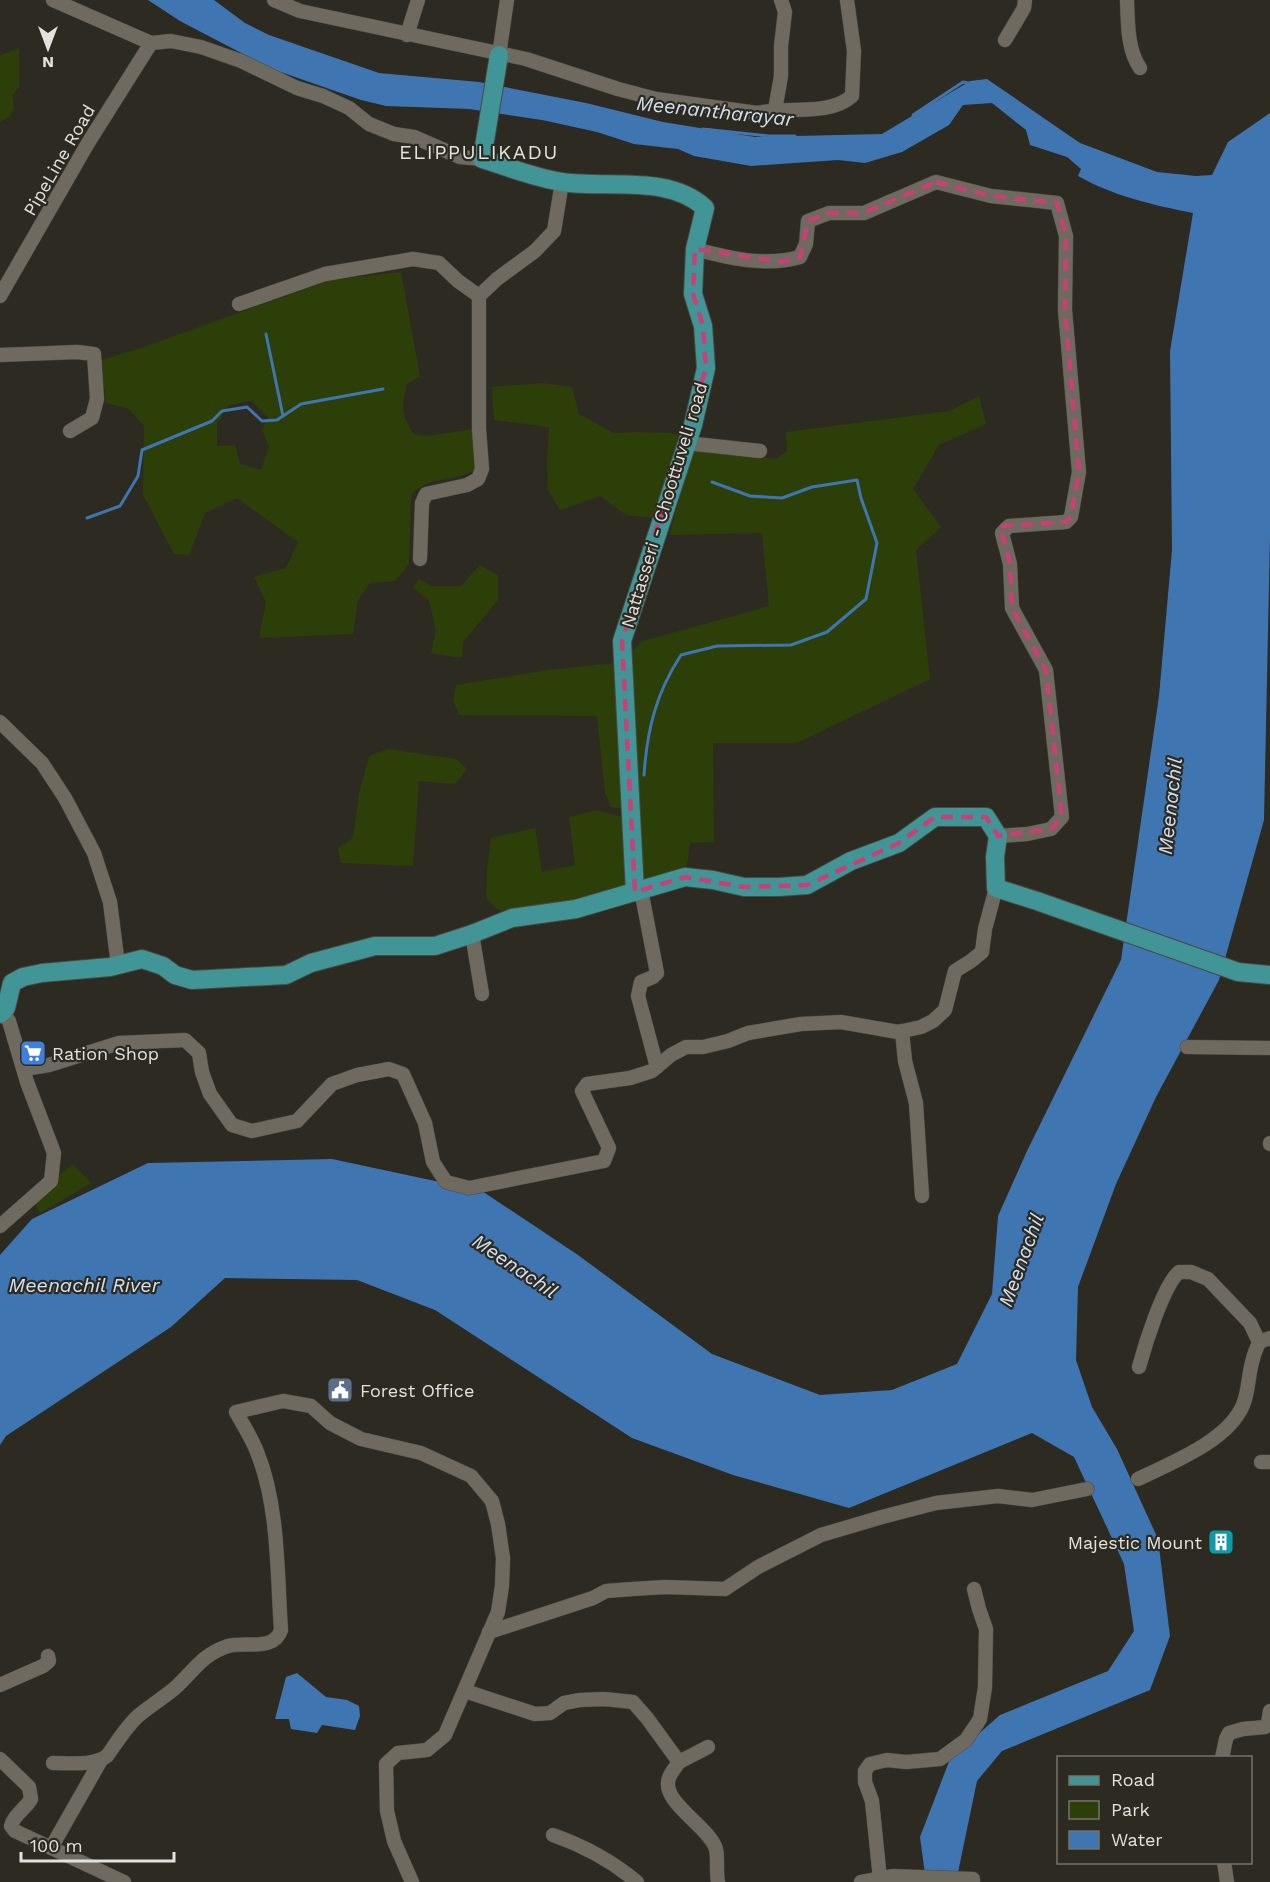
<svg xmlns="http://www.w3.org/2000/svg" width="1270" height="1882" viewBox="0 0 1270 1882" font-family="'Work Sans',sans-serif">
<style>
.green{fill:#2d3f09;fill-rule:evenodd}
.water{fill:#3f75b0}
.lines{fill:none;stroke-linecap:round;stroke-linejoin:round}
.stream{stroke:#3f75b0;stroke-width:3}
.minor-casing{stroke:#4b4841;stroke-width:15}
.major-casing{stroke:#4b4841;stroke-width:20}
.minor{stroke:#6e6a60;stroke-width:14}
.major{stroke:#419596;stroke-width:18}
.marked{fill:none;stroke:#c94075;stroke-width:4.5;stroke-dasharray:12 8;stroke-linejoin:round}
.labels{text-anchor:middle;dominant-baseline:central;stroke-width:4.5;stroke-linejoin:round;paint-order:stroke}
.street-label{font-size:18px;fill:#e3e1dc;stroke:#2d2a21}
.poi-label{font-size:18px;fill:#e3e1dc;stroke:#2d2a21;text-anchor:start}
.water-label{font-size:20px;font-style:italic;fill:#d1e0f1;stroke:#2d2a21}
.neighbourhood-label{font-size:20px;letter-spacing:1.5px;fill:#e3e1dc;stroke:#2d2a21}
</style>
<rect width="100%" height="100%" fill="#2d2a21"/>
<g class="green">
<path d="M19 48V87L12 96 14 107 10 116 0 122V55Z"/>
<path d="M401 272 420 376 407 384C401 406 401 416 414 434L428 436 473 429 476 469C453 484 433 473 411 495L409 564 395 581 370 583 358 600 353 634 259 638 266 602 254 577 286 568 298 542 237 498 205 513 189 555 174 554 143 495 144 426 129 409 106 403 101 360 135 350 331 280ZM251 401 268 417 262 430 269 446 261 470 240 464 235 445 217 446V424L229 405Z"/>
<path d="M542 383 572 387 579 414 614 433 637 432 671 433 681 436 655 518 626 515 600 496 560 510 548 490 547 464 549 427 494 420 492 387Z"/>
<path d="M979 396 986 424 939 445 913 489 941 527 916 550 930 679 797 743H713L714 842 690 843 686 873 638 883 633 650 643 641 769 606 762 533 669 535 694 451 776 459 787 451 786 432 949 411Z"/>
<path d="M480 565 498 575V600L463 642 462 658 431 653 436 631 429 600 413 588 419 579 432 586H461Z"/>
<path d="M615 663 623 809 611 807 605 793 597 716 460 715 453 701 456 685 549 670Z"/>
<path d="M388 749 456 759 467 769 455 784 419 781 413 866 341 863 338 848 353 838 359 794 369 756Z"/>
<path d="M597 810 625 818 626 889 551 907 498 910 486 898 487 869 491 838 535 828 542 872 575 865 569 817Z"/>
<path d="M73 1164 91 1183 40 1213 33 1201 53 1186 59 1176Z"/>
</g>
<g class="water">
<path d="M148 0H214L245 23 269 35 379 73 479 82 586 103 663 122 755 137 882 134 970 81 987 79 1080 143 1157 172 1196 176 1212 175 1228 142 1270 113V537L1264 820 1219 980 1156 1097 1116 1184 1078 1287 1076 1360 1092 1407 1117 1449 1158 1539 1170 1636 1150 1690 1002 1751 977 1781 956 1882H926L920 1837 950 1759 1000 1715 1108 1671 1134 1631 1124 1564 1074 1457 1032 1433 849 1508 733 1475 632 1438 435 1310 357 1280 225 1278 171 1327 6 1436 0 1445V1255L32 1219 148 1163 332 1159 482 1191 578 1255 712 1354 820 1395 892 1390 957 1364 992 1294 998 1216 1027 1151 1121 960 1159 696 1172 550 1170 351 1193 213C1153 205 1113 196 1078 176L1081 169 1067 157 1030 145 1026 130 992 103 963 105 949 125 902 152 865 163 838 160 751 166 694 156 678 149 634 144 597 132 542 120 469 109 386 106 361 100 272 69 180 21Z"/>
<path d="M297 1673 326 1697 347 1700 359 1706 360 1716 355 1730 322 1725 317 1733 291 1729 289 1719H275L286 1677Z"/>
</g>
<g class="lines">
<g class="stream">
<path d="M913 115 963 82 968 83"/>
<path d="M703 129 769 136H795"/>
<path d="M266 334 283 416"/>
<path d="M87 518 120 506 138 476 142 450 212 421 222 411 247 407 262 421 277 420 301 404 383 389"/>
<path d="M644 775C647 730 656 693 681 655L717 646 791 645 827 632 866 599 877 543 861 498 857 480 812 487 782 498 750 496 712 482"/>
</g>
<defs>
<g id="minor">
<path d="M53 0 151 43 171 41 201 47 241 61 297 88 323 96 349 108 369 124 394 134 414 137 460 157 482 159"/>
<path d="M274 0 300 11 526 59 618 89 656 99 757 113C786 106 828 117 852 96L854 51 847 0"/>
<path d="M1127 0C1128 22 1127 49 1140 68"/>
<path d="M407 35 418 0"/>
<path d="M1005 40 1024 8 1025 0"/>
<path d="M499 55 507 0"/>
<path d="M775 110 781 76V46L785 12 781 0"/>
<path d="M695 249C728 258 766 267 800 257L806 244 808 221 829 213H864L936 182 991 196 1057 203 1066 236 1065 310 1079 472 1071 517 1066 522 1009 526 1002 533 1010 564 1012 608 1046 670 1062 817 1051 829 1027 834 998 836"/>
<path d="M0 296 88 143 151 43"/>
<path d="M239 304 325 274 413 259 439 263 458 281 479 296"/>
<path d="M0 355 77 352 94 354 97 399 92 418 70 431"/>
<path d="M686 443 760 451"/>
<path d="M420 559 422 503 426 494 467 485 478 479 482 469 479 429V296L497 279 535 251 554 231 562 182"/>
<path d="M0 722 42 763 65 798 94 853 110 902 118 965"/>
<path d="M641 890 657 973 653 977 641 982 638 996 657 1067"/>
<path d="M472 934 482 994"/>
<path d="M902 1031 905 1061 916 1103 922 1196"/>
<path d="M1187 1047 1270 1048"/>
<path d="M24 1069 49 1065 119 1043 185 1040 199 1053 202 1072 210 1094 232 1125 252 1131 297 1121 332 1084 357 1075 389 1069 403 1074 425 1123 433 1162 446 1182 469 1188 604 1161 609 1148 582 1091 587 1084 630 1078 652 1071 671 1055 686 1047H703L728 1041 748 1033 801 1024 841 1022 898 1032 921 1027 933 1021 945 1010 955 971 971 961 982 952 985 929 996 888"/>
<path d="M1270 1143V1144"/>
<path d="M0 1226 51 1181 54 1153 27 1082 9 1021 2 1012"/>
<path d="M1139 1367C1145 1345 1163 1286 1179 1272H1191L1208 1279 1250 1323 1259 1342"/>
<path d="M1261 1462H1270"/>
<path d="M1138 1479C1171 1463 1228 1441 1243 1405 1249 1391 1248 1374 1253 1359 1254 1353 1257 1348 1259 1342L1270 1338"/>
<path d="M489 1632 593 1598 606 1591 633 1589 665 1587 725 1589 758 1567 821 1535 882 1517 936 1503 998 1496 1032 1500 1087 1489"/>
<path d="M0 1685 43 1666 49 1661 48 1656"/>
<path d="M465 1691 535 1714 550 1713 564 1703 580 1700 604 1699 633 1702 647 1718 679 1762C676 1767 671 1772 669 1778 660 1802 709 1826 716 1849 718 1857 716 1873 718 1882"/>
<path d="M1222 1758 1226 1739 1229 1733 1243 1729 1265 1727 1268 1723 1270 1711"/>
<path d="M0 1759 29 1787 31 1799C26 1808 13 1816 11 1826L15 1831 124 1882"/>
<path d="M679 1762 708 1747"/>
<path d="M53 1763C70 1763 93 1766 107 1756 117 1742 126 1727 138 1716 150 1706 163 1698 175 1688 194 1671 201 1655 228 1646 245 1641 274 1652 281 1630 277 1573 279 1506 257 1452 252 1438 243 1425 236 1412L283 1401 311 1406 330 1423 361 1439 421 1453 471 1476 492 1501 498 1524 503 1558 502 1586 498 1612 445 1735 427 1750 398 1753 386 1764 387 1811 394 1841 412 1882"/>
<path d="M553 1835C584 1846 612 1861 637 1882"/>
<path d="M51 1848 101 1760"/>
<path d="M1224 1862 1227 1882"/>
<path d="M880 1879 872 1801 865 1782V1771L870 1764 887 1760 906 1762 940 1759 966 1740 980 1719 985 1687 986 1629 979 1609 974 1589"/>
<path d="M861 1882 893 1876 973 1879V1882"/>
</g>
<g id="major">
<path d="M499 55 482 159C508 167 535 178 562 182 607 189 669 174 705 208L695 249 693 294 703 326 706 368 693 425 622 641 635 892"/>
<path d="M0 1014 6 1008 12 983 23 977 42 973 110 967 142 959 163 966 175 975 192 980 286 975 311 963 375 946H435L472 934 512 918 576 909 685 877 713 880 744 887H779L807 885 851 861 899 843 935 817H986L998 836 995 857 996 888 1037 901 1238 972 1270 975"/>
</g>
</defs>
<use href="#minor" class="minor-casing"/>
<use href="#major" class="major-casing"/>
<use href="#minor" class="minor"/>
<use href="#major" class="major"/>
</g>
<path class="marked" d="M936 182 991 196 1057 203 1066 236 1065 310 1079 472 1071 517 1066 522 1000 526 1010 564 1012 608 1046 670 1062 817 1051 829 998 836 986 817H935L899 843 807 885 744 887 685 877 635 892 622 641 706 368 703 326 693 294 695 249 782 262 800 257 808 221 829 213H864Z"/>
<defs>
<symbol id="supermarket-square" viewBox="-11 -11 22 22"><rect x="-9" y="-9" width="18" height="18" rx="4" fill="#3f7fe0" stroke="#2d2a21"/><path d="M-6-5.5h2.5l.6 2H6L4.5 2H-2.5L-4.4-4H-6ZM-1.5 3.2a1.3 1.3 0 1 0 .1 0ZM3 3.2a1.3 1.3 0 1 0 .1 0Z" fill="#fff"/></symbol>
<symbol id="civic-square" viewBox="-11 -11 22 22"><rect x="-9" y="-9" width="18" height="18" rx="4" fill="#5c6f8a" stroke="#2d2a21"/><path d="M-.6-6.5H3V-4.5H.6V-3L4-1V1h2V6H-6V1h2V-1L-.6-3ZM-1.2 2.5V6h2.4V2.5Z" fill="#fff"/></symbol>
<symbol id="building-square" viewBox="-11 -11 22 22"><rect x="-9" y="-9" width="18" height="18" rx="4" fill="#0f9aa8" stroke="#2d2a21"/><path d="M-4-6H4V6H1V3H-1V6H-4ZM-2.5-4.3h1.7v1.8h-1.7ZM.8-4.3h1.7v1.8H.8ZM-2.5-1h1.7V.8h-1.7ZM.8-1h1.7V.8H.8Z" fill="#fff"/></symbol>
</defs>
<g fill-rule="evenodd">
<use href="#supermarket-square" x="18" y="1038" width="30" height="30"/>
<use href="#civic-square" x="325" y="1375" width="30" height="30"/>
<use href="#building-square" x="1206" y="1527" width="30" height="30"/>
</g>
<g class="labels">
<g class="street-label">
<text transform="translate(59 160) rotate(-60)">PipeLine Road</text>
<text transform="translate(664 505) rotate(-73)">Nattasseri - Choottuveli road</text>
</g>
<g class="poi-label">
<text x="52" y="1053">Ration Shop</text>
<text x="360" y="1390">Forest Office</text>
<text x="1202" y="1542" text-anchor="end">Majestic Mount</text>
</g>
<g class="water-label">
<text transform="translate(715 111) rotate(6)">Meenantharayar</text>
<text transform="translate(1170 806) rotate(-84)">Meenachil</text>
<text transform="translate(1021 1260) rotate(-70)">Meenachil</text>
<text transform="translate(515 1266) rotate(34)">Meenachil</text>
<text x="84" y="1285">Meenachil River</text>
</g>
<g class="neighbourhood-label">
<text x="479" y="152">ELIPPULIKADU</text>
</g>
</g>
<rect x="1057" y="1756" width="195" height="108" fill="#2d2a21" stroke="#76736c" stroke-width="1.5"/>
<rect x="1069" y="1776" width="30" height="9" fill="#419596" stroke="#76736c" stroke-width="1.5"/>
<text x="1111" y="1786" font-size="18" fill="#e3e1dc">Road</text>
<rect x="1069" y="1801" width="30" height="18" fill="#2d3f09" stroke="#76736c" stroke-width="1.5"/>
<text x="1111" y="1816" font-size="18" fill="#e3e1dc">Park</text>
<rect x="1069" y="1831" width="30" height="18" fill="#3f75b0" stroke="#76736c" stroke-width="1.5"/>
<text x="1111" y="1846" font-size="18" fill="#e3e1dc">Water</text>
<g transform="translate(48 48) rotate(180)" stroke="#2d2a21" stroke-width="4.5" paint-order="stroke">
<path d="M0-4.5L10 22L0 15L-10 22Z" fill="#e3e1dc"/>
<text y="-9" font-size="16" font-weight="bold" text-anchor="middle" fill="#e3e1dc">N</text>
</g>
<path d="M21 1852v9h153v-9" fill="none" stroke="#e3e1dc" stroke-width="3"/>
<text x="30" y="1852" font-size="18" fill="#e3e1dc" stroke="#2d2a21" stroke-width="4.5" paint-order="stroke">100 m</text>
</svg>
